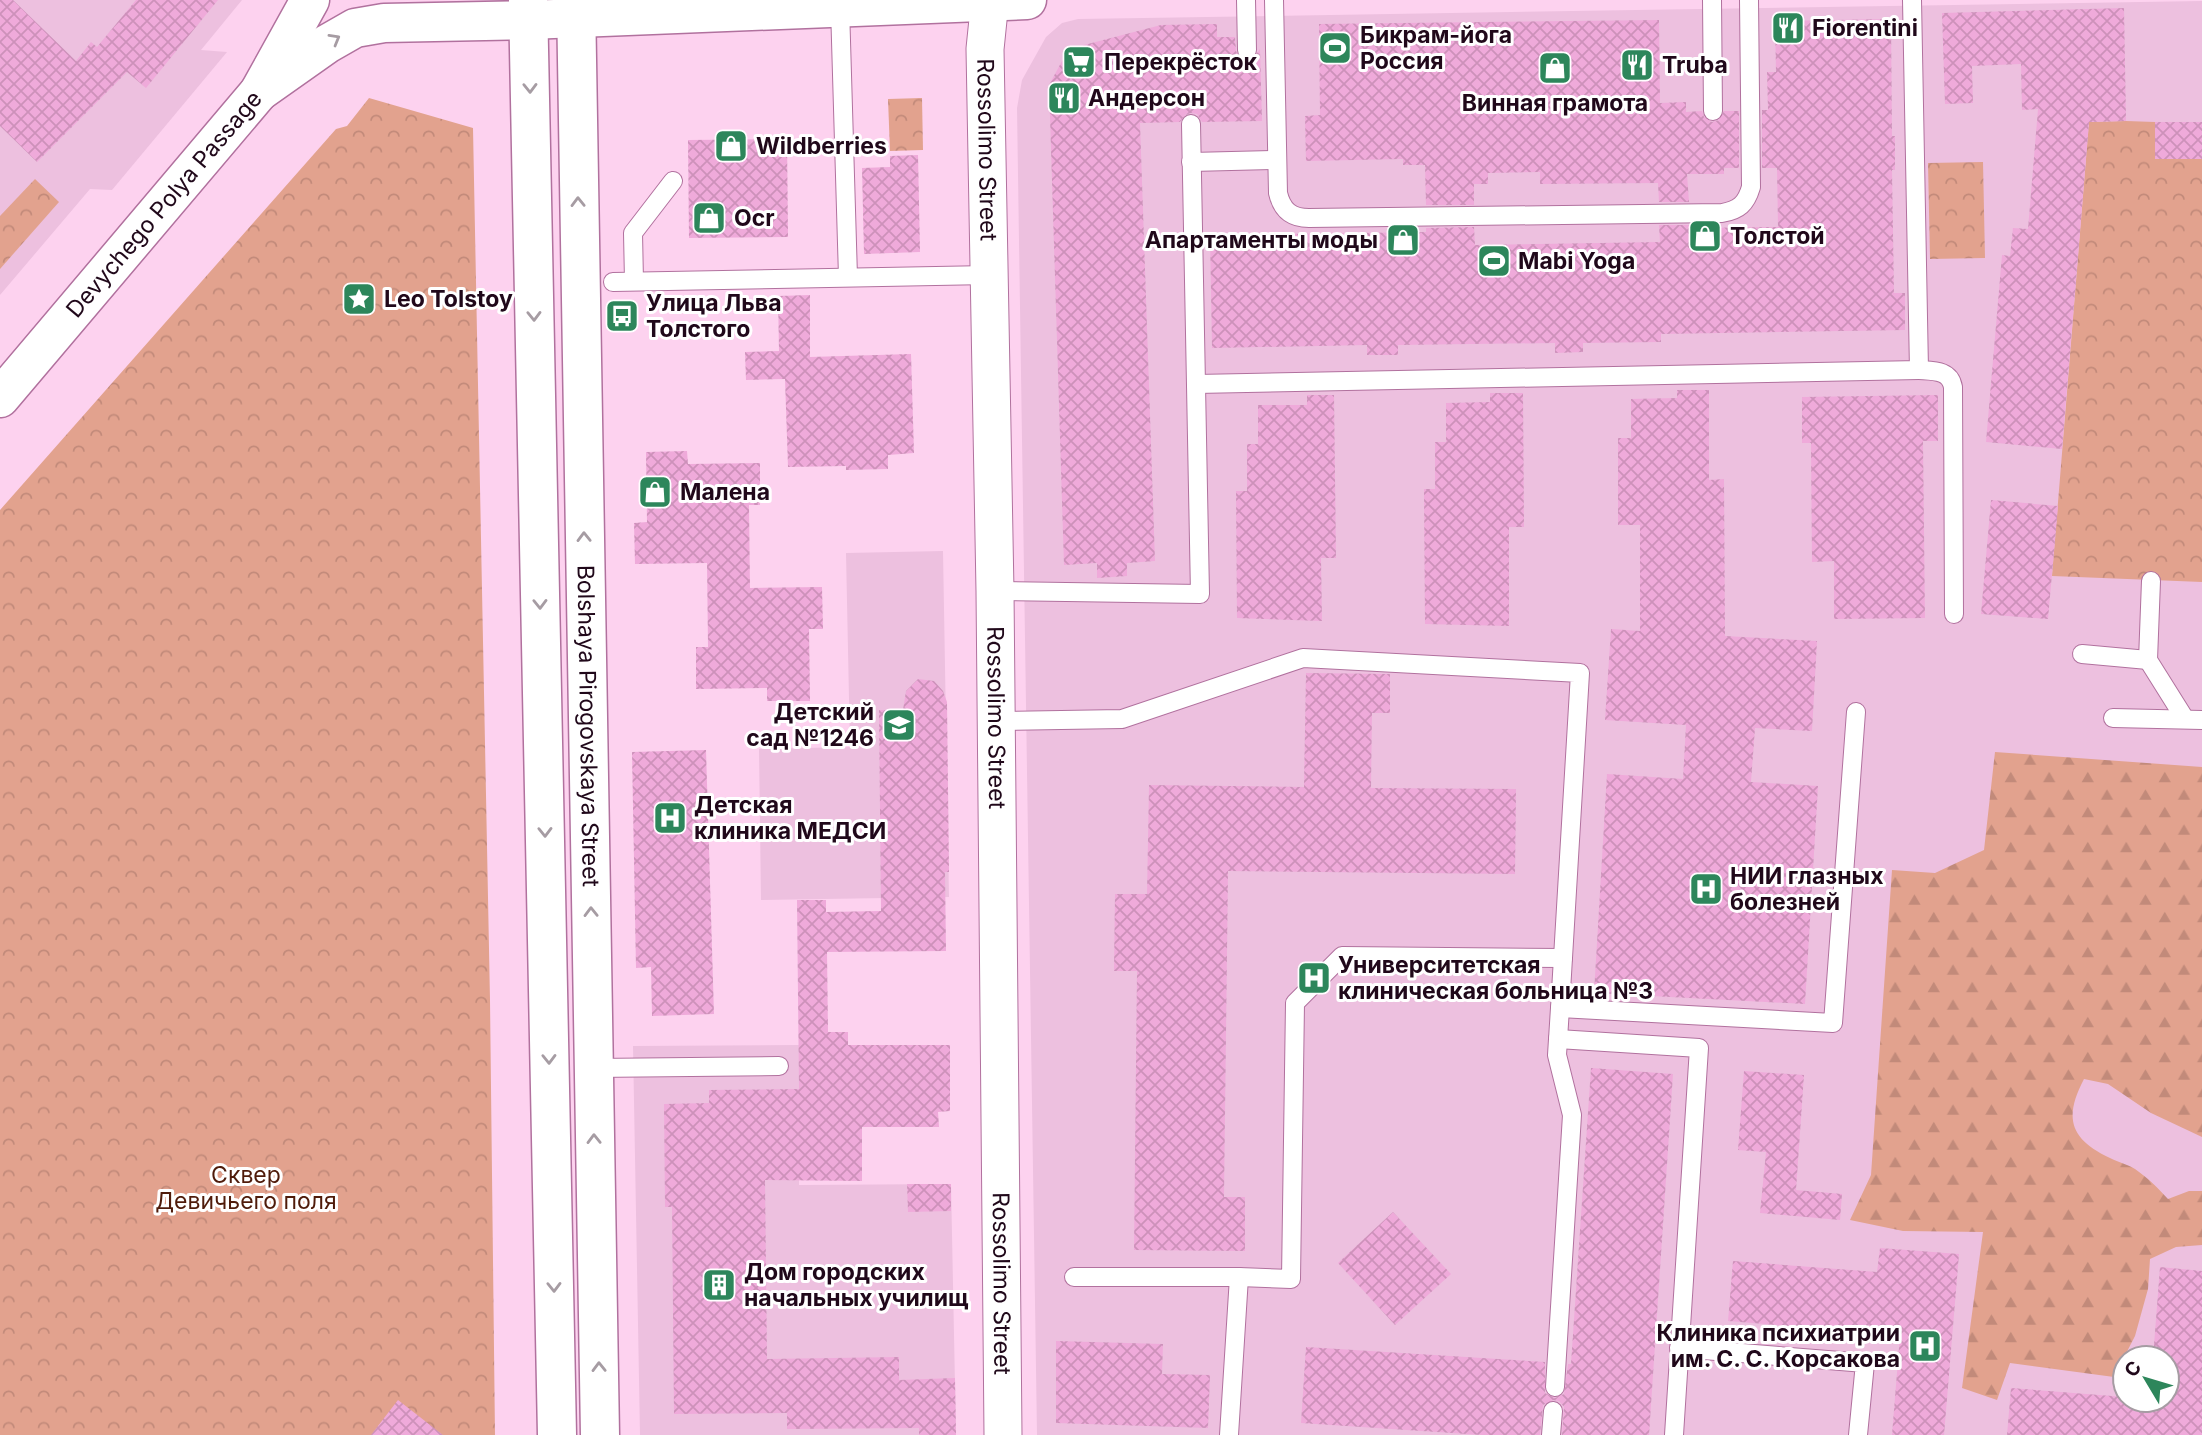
<svg xmlns="http://www.w3.org/2000/svg" width="2202" height="1435" viewBox="0 0 2202 1435" font-family="Inter,sans-serif">
<style>
.built{fill:#edc0df;fill-rule:evenodd}
.forest{fill:url(#forest-firs)}
.park{fill:url(#park-crowns)}
.building{fill:url(#building-cross-hatch)}
.lines{fill:none;stroke-linecap:round;stroke-linejoin:round}
.service-casing{stroke:#b1719e;stroke-width:20}
.minor-casing{stroke:#b1719e;stroke-width:39}
.tertiary-casing{stroke:#b1719e;stroke-width:41}
.secondary-casing{stroke:#b1719e;stroke-width:41}
.service{stroke:#fff;stroke-width:18}
.minor{stroke:#fff;stroke-width:37}
.tertiary{stroke:#fff;stroke-width:38}
.secondary{stroke:#fff;stroke-width:38}
.oneway{stroke:#a69ca3}
.labels{text-anchor:middle;dominant-baseline:central;stroke-width:6;stroke-linejoin:round;paint-order:stroke}
.poi-label{font-size:23px;font-weight:bold;fill:#20081a;stroke:#fff;text-anchor:start}
.street-label{font-size:23px;fill:#20081a;stroke:#fff}
.park-label{font-size:23px;fill:#4f1b0a;stroke:#fff}
</style>
<defs>
<pattern id="forest-firs" width="22" height="20" patternUnits="userSpaceOnUse" patternTransform="scale(1.75)"><rect width="22" height="20" fill="#e2a28e"/><path d="M5 1l3.5 6h-7zM16 11l3.5 6h-7z" fill="#c28a7a"/></pattern>
<pattern id="park-crowns" width="20" height="18" patternUnits="userSpaceOnUse" patternTransform="scale(1.75)"><rect width="20" height="18" fill="#e2a28e"/><path d="M2 6a3 3 0 1 1 6 0M12 15a3 3 0 1 1 6 0" fill="none" stroke="#c28a7a"/></pattern>
<pattern id="building-cross-hatch" width="8" height="8" patternUnits="userSpaceOnUse" patternTransform="scale(1.75)"><rect width="8" height="8" fill="#efaada"/><path d="M0 0l8 8M0 8l8-8" fill="none" stroke="#cd91ba"/></pattern>
</defs>
<rect width="100%" height="100%" fill="#fdd2ef"/>
<g class="built">
<path d="M0 0H242L201 50 227 52 112 190 90 189 0 295Z"/>
<path d="M2202 1V1435H1037L1017 108 1022 80 1046 37 1062 23 1078 19ZM2125 1358H2167V1400H2125Z"/>
<path d="M943 551 949 897 761 900 759 749 850 747 846 553Z"/>
<path d="M799 1045V1185L951 1184 956 1435H640L633 1046Z"/>
</g>
<path class="forest" d="M1995 752 2202 767V1137L2151 1113 2108 1084 2084 1079C2064 1117 2069 1139 2110 1158 2118 1162 2127 1164 2135 1169 2148 1178 2158 1188 2168 1199L2189 1191H2202V1245L2176 1247 2150 1259 2148 1289 2135 1336 2114 1377 2010 1363 1997 1400 1962 1388 1983 1232 1903 1231 1850 1220 1871 1175 1892 870 1935 873 1984 850Z"/>
<g class="park">
<path d="M369 98 473 128 490 1000 495 1435H0V510L336 129 347 126Z"/>
<path d="M922 98 923 150 890 151 888 99Z"/>
<path d="M2126 121 2155 122V159H2202V582L2052 576 2089 122Z"/>
<path d="M1983 162 1985 258 1930 259 1928 163Z"/>
<path d="M35 179 59 202 0 269V216Z"/>
</g>
<g class="building">
<path d="M0 0H13L76 61 91 42 97 47 136 0H218L146 88 127 72 37 162 0 126Z"/>
<path d="M2124 8 2126 121 2089 122 2062 449 1986 442 2002 255 2010 256 2013 228 2028 229 2038 109 2022 110 2021 64 1972 66 1973 103 1945 104 1942 13Z"/>
<path d="M1891 19 1892 136H1895V170H1892L1894 293H1905V330L1661 334V342L1583 343V352L1555 353V343L1398 345V355H1367V345L1212 348 1210 235 1426 232V228L1474 227 1475 245 1660 242 1659 225H1690V228L1778 227 1777 168H1762V110H1768L1767 72H1776L1775 21Z"/>
<path d="M1659 20 1660 103 1686 102V112L1702 111 1704 117 1712 122 1719 120 1724 111H1739V168H1724V174H1687L1689 202H1659L1658 183 1540 184V172L1488 173V184H1474V205H1426L1425 165H1403V159L1306 161 1305 116 1320 115 1319 24Z"/>
<path d="M1217 24V37H1235L1236 51 1241 60H1252L1260 49 1262 121 1202 122 1197 114 1191 113 1185 115 1180 122 1140 123 1155 561 1127 563V576L1097 578V563L1064 565 1049 85 1062 61 1084 45 1161 25Z"/>
<rect x="2155" y="122" width="47" height="37"/>
<path d="M787 139 788 237 689 238 688 140Z"/>
<path d="M918 155 920 252 864 254 862 168 890 167V156Z"/>
<path d="M810 295V357L911 354 914 453 888 455V469L846 470V466L788 467 785 379 746 380 745 352 779 351 778 296Z"/>
<path d="M1677 390H1709V480L1724 479 1725 636 1817 641 1812 731 1755 728 1751 782 1818 786 1805 1004 1594 993 1607 774 1683 779 1686 725 1605 720 1611 629 1640 631V525H1618V438H1631V399L1677 398Z"/>
<path d="M1490 393H1523L1524 527H1509V626L1425 624 1424 489H1435V442H1446V403L1490 402Z"/>
<path d="M1307 395H1334L1336 558H1321L1322 621 1237 618 1236 491H1247V444H1258V405H1307Z"/>
<path d="M1938 395V441H1923L1925 618 1834 619V561L1812 562 1811 443H1802V397Z"/>
<path d="M687 451 688 464 760 463V505H749L750 588 822 587 823 629H809L810 701H767V688L696 689V647H708L707 563 635 564 634 523 647 522 646 452Z"/>
<path d="M1991 500 2058 506 2048 619 1981 614Z"/>
<path d="M1306 673 1390 674V713H1372L1371 788 1516 789 1515 874 1228 871 1224 1197H1245V1251L1134 1250 1137 971H1114L1115 894H1147L1149 785 1304 787Z"/>
<path d="M918 679 934 681 943 691 947 702 949 872H945L946 951 827 952 828 1032H848V1045H950V1111L938 1112 939 1127H862V1181L765 1180 767 1359 899 1357V1380L955 1378 956 1435H919V1428L787 1429V1413L674 1414 672 1207H665L664 1104 709 1103V1090L799 1089 797 900H826V912L881 911 879 710H903L906 691Z"/>
<path d="M706 750 714 1014 652 1016 651 967 636 968 632 752Z"/>
<path d="M1591 1068 1673 1074 1649 1435H1562L1564 1407 1559 1401 1553 1400 1543 1405 1540 1435H1482L1301 1423 1306 1347 1545 1362V1393L1555 1398 1564 1394 1568 1364H1571Z"/>
<path d="M1744 1071 1804 1075 1796 1190 1842 1194 1840 1220 1760 1213 1766 1152 1738 1150Z"/>
<path d="M907 1184H951V1211L908 1212Z"/>
<path d="M1393 1212 1451 1274 1395 1325 1338 1263Z"/>
<path d="M1880 1248 1959 1254 1944 1435H1892L1900 1335 1728 1321 1733 1261 1877 1272Z"/>
<path d="M2160 1267 2202 1271V1435H2007L2011 1388 2125 1397V1400H2167V1358H2153Z"/>
<path d="M1056 1341 1163 1344 1162 1374 1210 1375 1208 1428 1056 1423Z"/>
<path d="M398 1400 443 1435H371Z"/>
</g>
<g class="lines">
<defs>
<g id="service">
<path d="M1246 0 1247 50"/>
<path d="M1274 0 1278 193C1282 210 1291 218 1309 218L1722 213C1739 210 1746 204 1751 187L1749 0"/>
<path d="M1712 0 1713 111"/>
<path d="M840 7 848 277"/>
<path d="M1191 162 1277 160"/>
<path d="M634 281 633 233 673 181"/>
<path d="M613 282 989 275"/>
<path d="M1919 370C1934 371 1950 370 1953 387L1954 614"/>
<path d="M1196 384 1919 370 1912 0"/>
<path d="M2151 581 2148 660 2185 719"/>
<path d="M995 591 1200 594 1191 124"/>
<path d="M2082 654 2148 660"/>
<path d="M2113 718 2202 720"/>
<path d="M996 721 1122 719 1303 658 1580 673 1560 1008 1833 1023 1856 712"/>
<path d="M1558 1039 1699 1048 1674 1435"/>
<path d="M593 1068 779 1066"/>
<path d="M1074 1277H1239L1291 1279 1295 1003 1342 956 1563 958"/>
<path d="M1679 1348 1865 1363 1858 1435"/>
<path d="M1555 1387 1572 1115 1557 1055 1560 1008"/>
<path d="M1229 1435 1239 1277"/>
<path d="M1551 1435 1553 1411"/>
</g>
<g id="minor">
<path id="s1" d="M990 0 985 49 995 591 1003 1435"/>
</g>
<g id="tertiary">
<path d="M259 92 327 44 355 28 384 23 529 20 1027 0"/>
<path id="s2" d="M0 398 259 92 310 0"/>
</g>
<g id="secondary">
<path d="M528 0 557 1435"/>
<path id="s3" d="M576 0 600 1435"/>
</g>
</defs>
<use href="#service" class="service-casing"/>
<use href="#minor" class="minor-casing"/>
<use href="#tertiary" class="tertiary-casing"/>
<use href="#secondary" class="secondary-casing"/>
<use href="#service" class="service"/>
<use href="#minor" class="minor"/>
<use href="#tertiary" class="tertiary"/>
<use href="#secondary" class="secondary"/>
</g>
<defs><path id="oneway-chevron" d="M-2-3.5L2.5 0L-2 3.5" fill="none" stroke-width="1.6" stroke-linecap="round" stroke-linejoin="round" transform="scale(1.75)"/></defs>
<g class="oneway">
<use href="#oneway-chevron" transform="translate(335 39) rotate(-30)"/>
<use href="#oneway-chevron" transform="translate(530 88) rotate(89)"/>
<use href="#oneway-chevron" transform="translate(578 202) rotate(-91)"/>
<use href="#oneway-chevron" transform="translate(534 316) rotate(89)"/>
<use href="#oneway-chevron" transform="translate(584 537) rotate(-91)"/>
<use href="#oneway-chevron" transform="translate(540 604) rotate(89)"/>
<use href="#oneway-chevron" transform="translate(545 832) rotate(89)"/>
<use href="#oneway-chevron" transform="translate(591 912) rotate(-91)"/>
<use href="#oneway-chevron" transform="translate(549 1059) rotate(89)"/>
<use href="#oneway-chevron" transform="translate(594 1139) rotate(-91)"/>
<use href="#oneway-chevron" transform="translate(554 1287) rotate(89)"/>
<use href="#oneway-chevron" transform="translate(599 1367) rotate(-91)"/>
</g>
<defs>
<symbol id="restaurant-square" viewBox="-11 -11 22 22"><rect x="-9" y="-9" width="18" height="18" rx="4" fill="#2d865b" stroke="#fff"/><path d="M-5-6h1v4h1v-4h1v4h1v-4h1v5L-1.5 .5V6h-2V.5L-5-1ZM5-6V6H3V1.5H1.5Q1.5-4 5-6Z" fill="#fff"/></symbol>
<symbol id="stadium-square" viewBox="-11 -11 22 22"><rect x="-9" y="-9" width="18" height="18" rx="4" fill="#2d865b" stroke="#fff"/><path d="M0-5a6.5 5 0 1 0 0 10a6.5 5 0 1 0 0-10ZM-3.5-1.8h7v3.6h-7Z" fill="#fff"/></symbol>
<symbol id="supermarket-square" viewBox="-11 -11 22 22"><rect x="-9" y="-9" width="18" height="18" rx="4" fill="#2d865b" stroke="#fff"/><path d="M-6-5.5h2.5l.6 2H6L4.5 2H-2.5L-4.4-4H-6ZM-1.5 3.2a1.3 1.3 0 1 0 .1 0ZM3 3.2a1.3 1.3 0 1 0 .1 0Z" fill="#fff"/></symbol>
<symbol id="shop-square" viewBox="-11 -11 22 22"><rect x="-9" y="-9" width="18" height="18" rx="4" fill="#2d865b" stroke="#fff"/><path d="M-5-2.5h2.3a2.7 3.5 0 0 1 5.4 0H5L5.5 6h-11ZM-1.5-2.5h3a1.5 2.3 0 0 0-3 0Z" fill="#fff"/></symbol>
<symbol id="sight-square" viewBox="-11 -11 22 22"><rect x="-9" y="-9" width="18" height="18" rx="4" fill="#2d865b" stroke="#fff"/><path d="M0-6L1.8-2.2L6-1.7L2.9 1.2L3.7 5.4L0 3.3L-3.7 5.4L-2.9 1.2L-6-1.7L-1.8-2.2Z" fill="#fff"/></symbol>
<symbol id="bus-square" viewBox="-11 -11 22 22"><rect x="-9" y="-9" width="18" height="18" rx="4" fill="#2d865b" stroke="#fff"/><path d="M-5-6H5V4H4V6H2V4H-2V6H-4V4H-5ZM-3.5-4V0h7V-4ZM-3.5 1.2v1.5H-2V1.2ZM2 1.2v1.5H3.5V1.2Z" fill="#fff"/></symbol>
<symbol id="school-square" viewBox="-11 -11 22 22"><rect x="-9" y="-9" width="18" height="18" rx="4" fill="#2d865b" stroke="#fff"/><path d="M0-5L7-2L0 1L-7-2ZM-4 1L0 2.5L4 1V4Q0 6-4 4Z" fill="#fff"/></symbol>
<symbol id="hospital-square" viewBox="-11 -11 22 22"><rect x="-9" y="-9" width="18" height="18" rx="4" fill="#2d865b" stroke="#fff"/><path d="M-5-5h3v3.5h4V-5h3V5h-3V1.5h-4V5h-3Z" fill="#fff"/></symbol>
<symbol id="building-square" viewBox="-11 -11 22 22"><rect x="-9" y="-9" width="18" height="18" rx="4" fill="#2d865b" stroke="#fff"/><path d="M-4-6H4V6H1V3H-1V6H-4ZM-2.5-4.3h1.7v1.8h-1.7ZM.8-4.3h1.7v1.8H.8ZM-2.5-1h1.7V.8h-1.7ZM.8-1h1.7V.8H.8Z" fill="#fff"/></symbol>
</defs>
<g fill-rule="evenodd">
<use href="#restaurant-square" x="1769" y="9" width="38" height="38"/>
<use href="#stadium-square" x="1316" y="29" width="38" height="38"/>
<use href="#supermarket-square" x="1060" y="43" width="38" height="38"/>
<use href="#restaurant-square" x="1618" y="46" width="38" height="38"/>
<use href="#shop-square" x="1536" y="49" width="38" height="38"/>
<use href="#restaurant-square" x="1045" y="79" width="38" height="38"/>
<use href="#shop-square" x="712" y="127" width="38" height="38"/>
<use href="#shop-square" x="690" y="199" width="38" height="38"/>
<use href="#shop-square" x="1686" y="217" width="38" height="38"/>
<use href="#shop-square" x="1384" y="221" width="38" height="38"/>
<use href="#stadium-square" x="1475" y="242" width="38" height="38"/>
<use href="#sight-square" x="340" y="280" width="38" height="38"/>
<use href="#bus-square" x="603" y="297" width="38" height="38"/>
<use href="#shop-square" x="636" y="473" width="38" height="38"/>
<use href="#school-square" x="880" y="706" width="38" height="38"/>
<use href="#hospital-square" x="651" y="799" width="38" height="38"/>
<use href="#hospital-square" x="1687" y="870" width="38" height="38"/>
<use href="#hospital-square" x="1295" y="959" width="38" height="38"/>
<use href="#building-square" x="700" y="1266" width="38" height="38"/>
<use href="#hospital-square" x="1906" y="1327" width="38" height="38"/>
</g>
<g class="labels">
<g class="poi-label">
<text x="1812" y="28">Fiorentini</text>
<text x="1360" y="35">Бикрам-йога<tspan x="1360" dy="26">Россия</tspan></text>
<text x="1104" y="62">Перекрёсток</text>
<text x="1662" y="65">Truba</text>
<text x="1088" y="98">Андерсон</text>
<text x="1555" y="103" text-anchor="middle">Винная грамота</text>
<text x="756" y="146">Wildberries</text>
<text x="734" y="218">Ocr</text>
<text x="1730" y="236">Толстой</text>
<text x="1378" y="240" text-anchor="end">Апартаменты моды</text>
<text x="1518" y="261">Mabi Yoga</text>
<text x="384" y="299">Leo Tolstoy</text>
<text x="646" y="303">Улица Льва<tspan x="646" dy="26">Толстого</tspan></text>
<text x="680" y="492">Малена</text>
<text x="874" y="712" text-anchor="end">Детский<tspan x="874" dy="26">сад №1246</tspan></text>
<text x="694" y="805">Детская<tspan x="694" dy="26">клиника МЕДСИ</tspan></text>
<text x="1730" y="876">НИИ глазных<tspan x="1730" dy="26">болезней</tspan></text>
<text x="1338" y="965">Университетская<tspan x="1338" dy="26">клиническая больница №3</tspan></text>
<text x="744" y="1272">Дом городских<tspan x="744" dy="26">начальных училищ</tspan></text>
<text x="1900" y="1333" text-anchor="end">Клиника психиатрии<tspan x="1900" dy="26">им. С. С. Корсакова</tspan></text>
</g>
<g class="street-label">
<text stroke="none"><textPath href="#s1" startOffset="150">Rossolimo Street</textPath></text>
<text stroke="none"><textPath href="#s2" startOffset="254">Devychego Polya Passage</textPath></text>
<text stroke="none"><textPath href="#s1" startOffset="718">Rossolimo Street</textPath></text>
<text stroke="none"><textPath href="#s3" startOffset="726">Bolshaya Pirogovskaya Street</textPath></text>
<text stroke="none"><textPath href="#s1" startOffset="1284">Rossolimo Street</textPath></text>
</g>
<g class="park-label">
<text x="246" y="1175">Сквер<tspan x="246" dy="26">Девичьего поля</tspan></text>
</g>
</g>
<g transform="translate(2146 1379) rotate(308)"><circle r="33" fill="#ffffff" stroke="#a69ca3" stroke-width="2"/>
<path d="M0-5L12 26L0 18L-12 26Z" fill="#2d865b"/>
<text y="-10" font-size="19" font-weight="bold" text-anchor="middle" fill="#20081a">С</text>
</g>
</svg>
